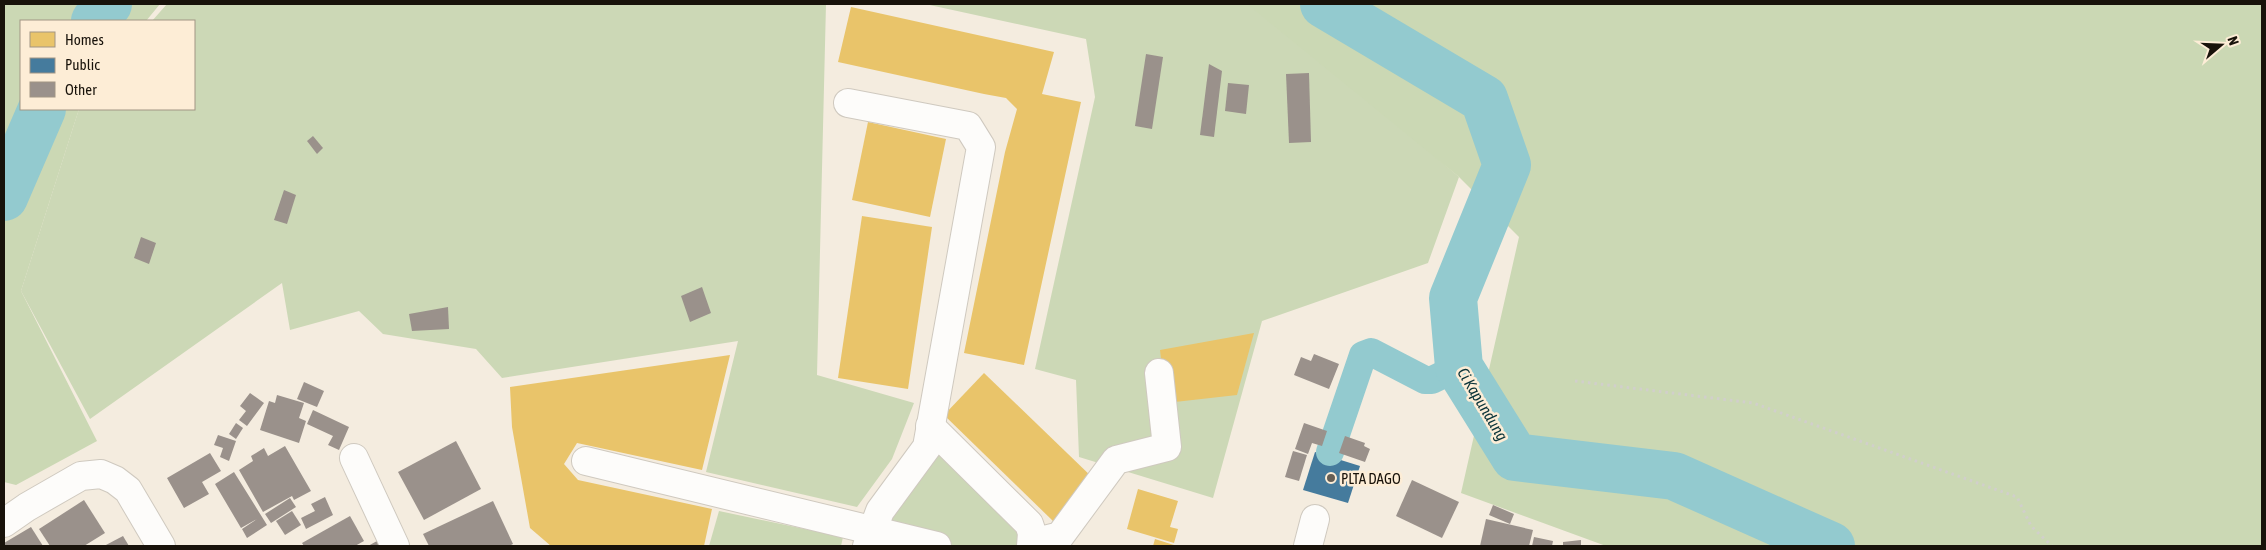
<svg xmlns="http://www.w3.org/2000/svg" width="2266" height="550" viewBox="0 0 2266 550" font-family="'Asap Condensed',sans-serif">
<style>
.green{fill:#ccd8b6}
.forest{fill:#cbd8b4}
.homes{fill:#e9c46a}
.public{fill:#457b9d}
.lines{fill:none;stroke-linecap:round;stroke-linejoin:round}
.canal{stroke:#93cacf;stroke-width:28}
.river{stroke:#93cacf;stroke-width:48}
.building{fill:#9a918b}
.minor-casing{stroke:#cfc9bf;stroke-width:30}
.path{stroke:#d1cfcb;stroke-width:3;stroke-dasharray:2.5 4;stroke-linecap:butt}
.minor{stroke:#fdfcfa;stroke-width:28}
.poi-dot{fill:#655e55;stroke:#fdedd6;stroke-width:2}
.labels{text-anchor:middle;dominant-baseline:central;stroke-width:5;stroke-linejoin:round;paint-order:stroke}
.poi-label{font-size:15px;fill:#18120a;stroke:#fdedd6;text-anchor:start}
.water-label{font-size:16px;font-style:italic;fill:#083238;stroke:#fdedd6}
</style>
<rect width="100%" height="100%" fill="#f4ecdf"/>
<g class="green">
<path d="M167 4H826L817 375 914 403 892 459 857 507 706 472 738 341 502 378 476 349 383 334 359 311 290 330 282 283 90 419 21 291 79 109H194V21H152Z"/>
<path d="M925 4H1258L1459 177 1428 263 1262 321 1213 498 1079 457 1076 380 1035 369 1095 97 1086 39Z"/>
<path d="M933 434 1019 520 1026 546H954L878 528Z"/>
</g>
<g class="forest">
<path d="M4 4H160L146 21H21V109H79L21 291 97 441 16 485 4 482Z"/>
<path d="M1247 4H2262V546H1606L1461 493 1519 237 1459 177Z"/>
<path d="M719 511 843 537 841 546H709Z"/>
</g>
<g class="homes">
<path d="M851 7 1054 52 1042 94 1081 102 1024 365 964 353 1005 152 1017 109 1006 98 984 94 838 62Z"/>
<path d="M868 122 946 139 930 217 852 200Z"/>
<path d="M862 216 932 227 908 389 838 378Z"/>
<path d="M1254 333 1237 395 1166 403 1160 350Z"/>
<path d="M730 355 702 470 577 443 564 464 578 480 712 509 704 546H551L530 528 512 427 510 387Z"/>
<path d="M984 373 1095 480 1054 522 944 415Z"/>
<path d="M1138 489 1178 501 1170 527 1178 529 1174 543 1127 529Z"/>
<path d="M1155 539 1177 546H1153Z"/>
</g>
<path class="public" d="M1315 452 1360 466 1348 503 1303 490Z"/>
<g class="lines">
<path class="canal" d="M1330 452 1363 355 1371 352 1425 380H1432L1459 367"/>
<g class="river">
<path d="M1324 4 1484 99 1507 165 1453 298 1459 367 1515 457 1674 476 1831 546"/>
<path d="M95 21 108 4"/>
<path d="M4 197 42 109"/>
</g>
</g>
<g class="building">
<path d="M1146 54 1163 57 1152 129 1135 126Z"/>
<path d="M1209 64 1222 71 1214 137 1200 135Z"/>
<path d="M1309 73 1311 142 1289 143 1286 74Z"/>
<path d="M1228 83 1249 85 1246 114 1225 111Z"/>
<path d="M313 136 323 148 317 154 307 141Z"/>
<path d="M284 190 296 195 287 224 274 220Z"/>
<path d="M141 237 156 243 149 264 134 258Z"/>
<path d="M702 287 711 313 690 322 681 296Z"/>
<path d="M448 307 449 329 412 331 409 314Z"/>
<path d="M1314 354 1339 364 1329 389 1294 375 1301 357 1311 361Z"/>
<path d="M304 382 324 391 317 407 297 399Z"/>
<path d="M250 393 264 403 247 426 239 420 246 411 240 406Z"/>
<path d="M277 395 304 403 299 418 306 421 299 443 260 430 269 401 275 403Z"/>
<path d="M313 410 349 427 339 450 328 445 333 436 307 424Z"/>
<path d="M236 423 243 428 236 439 229 434Z"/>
<path d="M1304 423 1327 431 1322 446 1312 443 1308 454 1295 449Z"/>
<path d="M218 435 236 441 229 461 220 457 223 448 214 445Z"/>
<path d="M1345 436 1365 443 1364 446 1370 449 1365 462 1339 453Z"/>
<path d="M456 441 481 489 424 520 398 472Z"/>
<path d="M285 446 311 491 294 500 292 496 263 512 239 470 253 461 251 456 264 448 268 456Z"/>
<path d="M1293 451 1307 455 1299 481 1285 477Z"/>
<path d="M210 453 221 471 202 482 209 494 184 508 167 478Z"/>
<path d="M234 472 267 525 247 538 242 529 257 519 241 528 215 484Z"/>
<path d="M1412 480 1459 502 1442 538 1396 516Z"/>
<path d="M325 497 333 515 306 529 301 518 315 511 311 504Z"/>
<path d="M290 498 296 507 271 523 265 514Z"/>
<path d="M84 500 105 533 84 546H50L39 529Z"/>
<path d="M493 501 513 544 509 546H429L423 534Z"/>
<path d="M1493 505 1514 514 1510 524 1489 515Z"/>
<path d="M292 511 301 525 285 535 276 521Z"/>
<path d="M350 516 364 541 355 546H304L302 543Z"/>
<path d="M1486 519 1533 530 1529 546H1480Z"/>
<path d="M31 527 43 546H4V543Z"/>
<path d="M123 536 129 546H104Z"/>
<path d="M1534 537 1553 541 1552 546H1532Z"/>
<path d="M1581 540V546H1563V542Z"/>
<path d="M377 541 379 546H368Z"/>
</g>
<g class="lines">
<defs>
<g id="minor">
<path d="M848 103 968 126 981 147 927 447 880 511 867 546"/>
<path d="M930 426 1029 524 1032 533 1031 546"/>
<path d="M354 458 395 546"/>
<path d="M586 461 937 546"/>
<path d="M4 523 27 507 81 476 101 474 115 480 128 490 161 546"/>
<path d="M1032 543 1060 536 1116 460 1167 447 1159 373"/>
<path d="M1308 546 1315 519"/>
</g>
</defs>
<use href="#minor" class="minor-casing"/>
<path class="path" d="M1575 381 1753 403 2017 497 2031 526 2052 546"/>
<use href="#minor" class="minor"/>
</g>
<circle class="poi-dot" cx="1331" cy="478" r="5"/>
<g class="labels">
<g class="poi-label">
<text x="1341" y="478">PLTA DAGO</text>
</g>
<g class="water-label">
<text transform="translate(1483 404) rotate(59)">Ci Kapundung</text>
</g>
</g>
<rect width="2266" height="550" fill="none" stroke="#18120a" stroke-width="10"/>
<rect x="20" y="20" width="175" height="90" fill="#fdedd6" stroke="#a19584"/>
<rect x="30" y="32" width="25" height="15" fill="#e9c46a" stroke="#a19584"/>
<text x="65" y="45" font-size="15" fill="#18120a">Homes</text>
<rect x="30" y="58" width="25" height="15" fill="#457b9d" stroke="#a19584"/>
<text x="65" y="70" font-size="15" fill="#18120a">Public</text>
<rect x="30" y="82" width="25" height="15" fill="#9a918b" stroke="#a19584"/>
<text x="65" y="95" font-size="15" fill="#18120a">Other</text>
<g transform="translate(2221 45) rotate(71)" stroke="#fdedd6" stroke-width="4" paint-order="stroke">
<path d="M0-4L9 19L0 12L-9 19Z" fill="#18120a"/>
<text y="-8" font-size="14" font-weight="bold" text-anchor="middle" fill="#18120a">N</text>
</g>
</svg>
